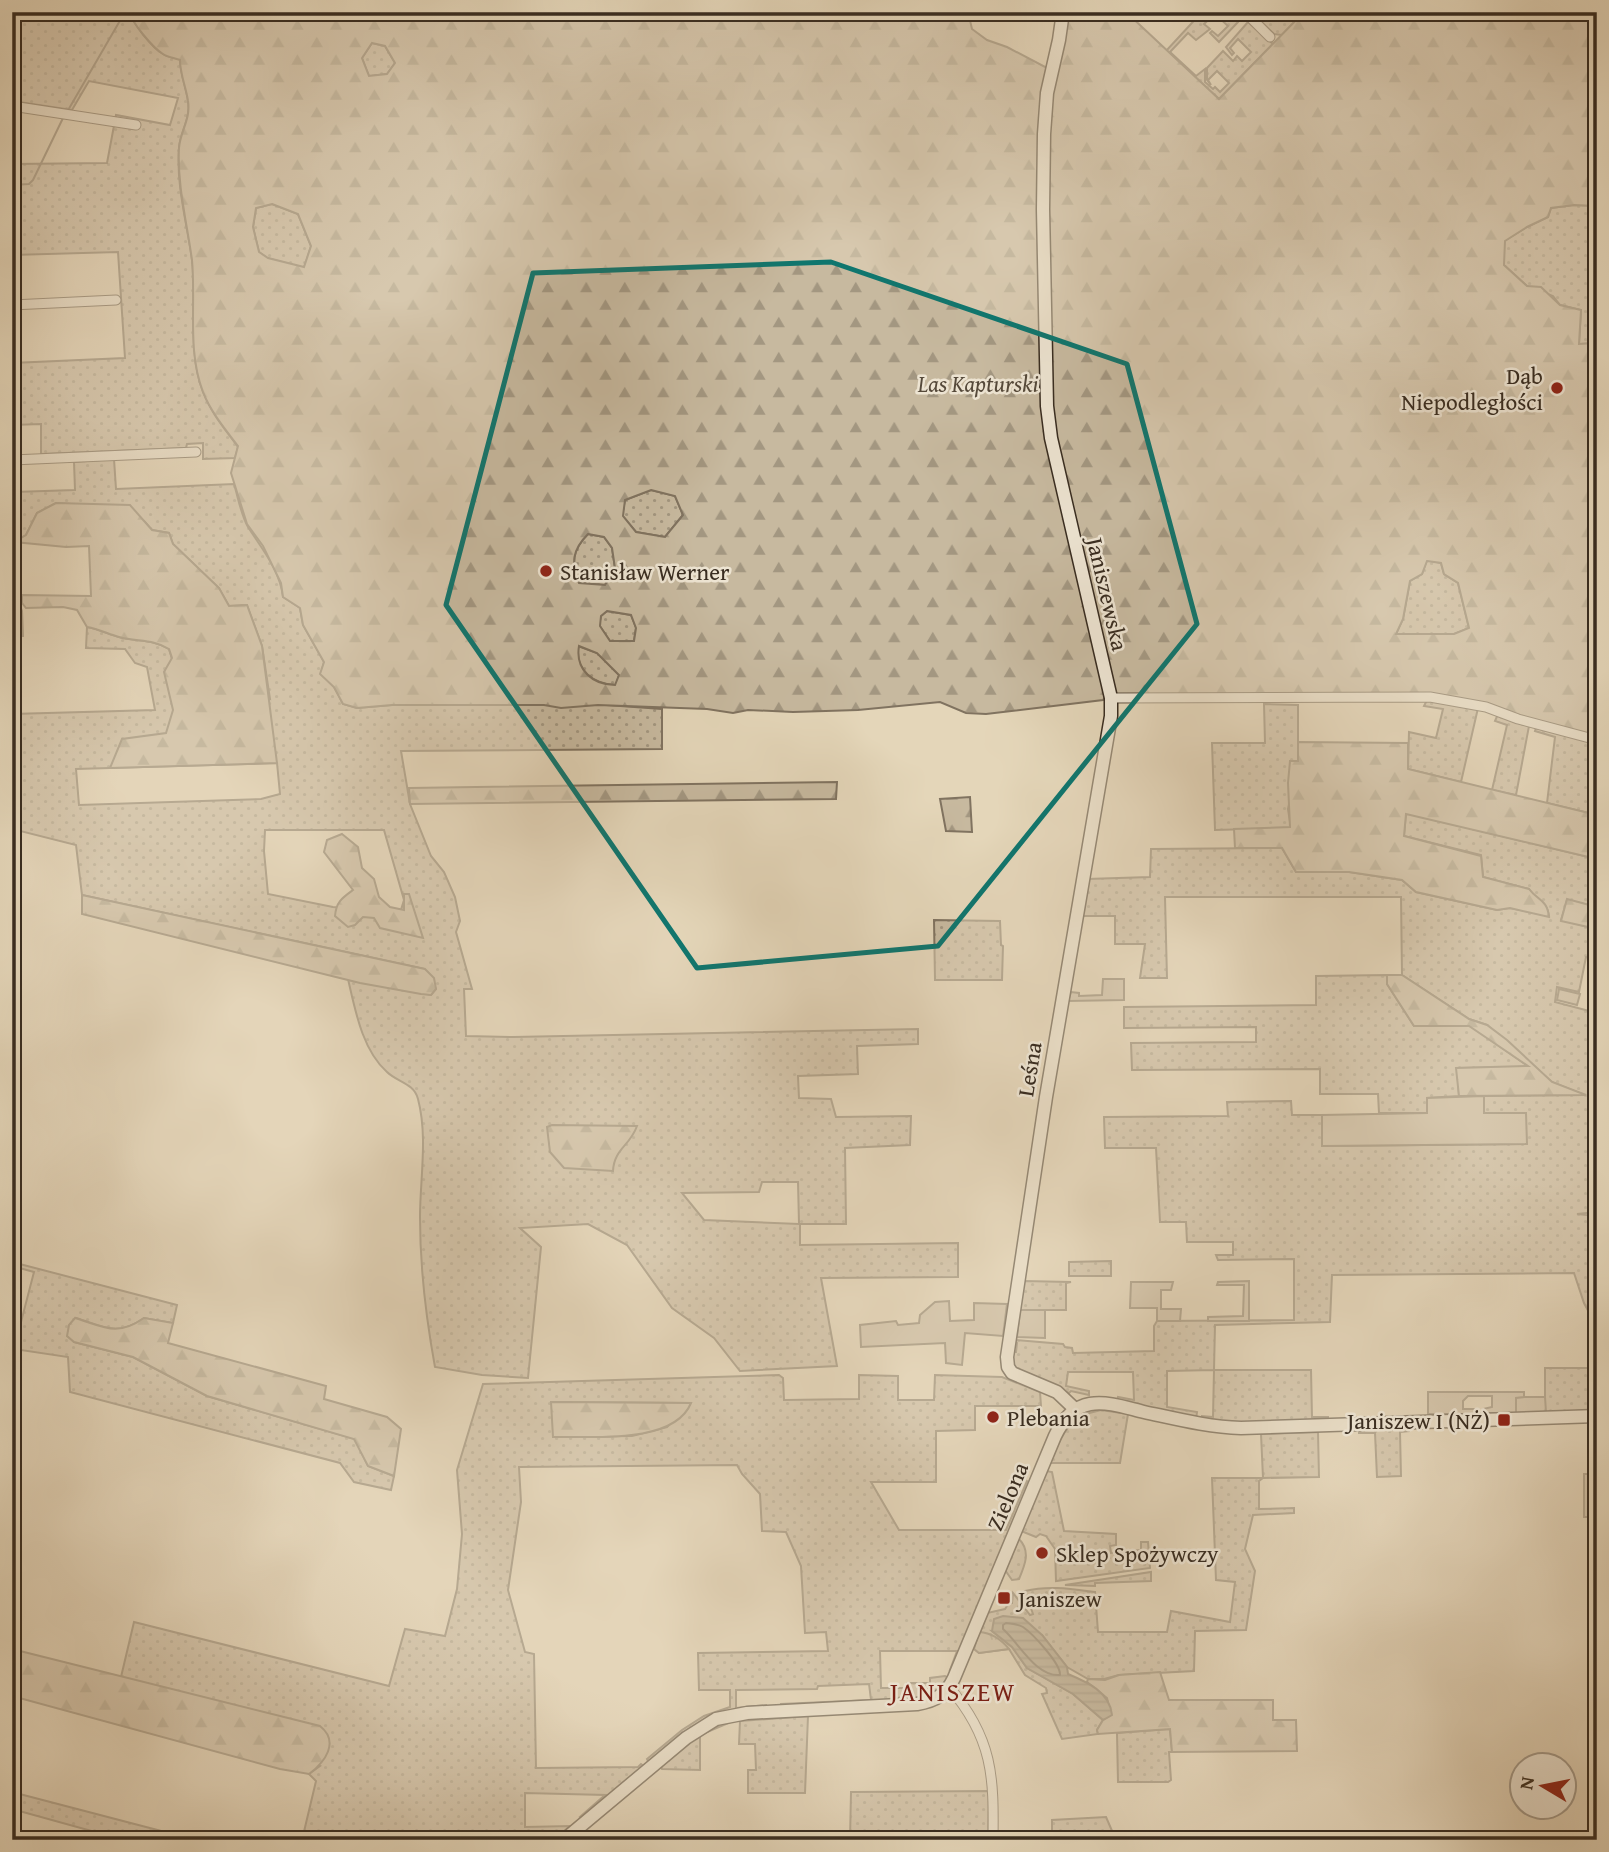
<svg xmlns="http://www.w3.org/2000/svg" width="1609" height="1852" viewBox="0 0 1609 1852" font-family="'Gentium Book Plus',serif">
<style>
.grass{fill:url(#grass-dots);stroke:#807360;stroke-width:2;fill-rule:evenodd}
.forest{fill:url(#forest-firs);stroke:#807360;stroke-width:2;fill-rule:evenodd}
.park{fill:url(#park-tufts);stroke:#807360;stroke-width:2}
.garden{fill:#c7b99f;stroke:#807360;stroke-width:2}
.water{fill:url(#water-rules);stroke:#7d705d;stroke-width:2}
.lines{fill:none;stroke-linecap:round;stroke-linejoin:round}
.shore{stroke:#726553;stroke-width:2}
.stream{stroke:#7d705d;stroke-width:2}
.street-casing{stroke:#645747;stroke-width:11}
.secondary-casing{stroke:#392d21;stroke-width:15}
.street{stroke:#ede4d2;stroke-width:9}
.secondary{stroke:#ede4d2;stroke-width:12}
.marked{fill:none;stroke:#0f766e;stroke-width:5;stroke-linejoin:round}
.poi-dot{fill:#8f2418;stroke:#ede4d2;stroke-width:2.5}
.labels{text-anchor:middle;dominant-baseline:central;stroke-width:5;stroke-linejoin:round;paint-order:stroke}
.poi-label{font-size:23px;fill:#392d21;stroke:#ede4d2;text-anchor:start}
.park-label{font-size:23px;font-style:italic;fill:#55493a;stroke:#ede4d2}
.street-label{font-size:23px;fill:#392d21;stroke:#ede4d2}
.quarter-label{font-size:26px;letter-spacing:2px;fill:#7a1f14;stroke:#ede4d2}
</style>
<defs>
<pattern id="grass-dots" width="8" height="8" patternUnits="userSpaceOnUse" patternTransform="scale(1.75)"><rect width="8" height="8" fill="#c7b99f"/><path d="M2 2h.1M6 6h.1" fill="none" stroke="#a39781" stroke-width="1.8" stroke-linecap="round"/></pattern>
<pattern id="forest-firs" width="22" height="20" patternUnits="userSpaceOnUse" patternTransform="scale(1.75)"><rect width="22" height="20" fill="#c7b99f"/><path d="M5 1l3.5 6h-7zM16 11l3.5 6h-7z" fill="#a39781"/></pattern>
<pattern id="park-tufts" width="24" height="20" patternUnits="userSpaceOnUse" patternTransform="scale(1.75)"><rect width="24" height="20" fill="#c7b99f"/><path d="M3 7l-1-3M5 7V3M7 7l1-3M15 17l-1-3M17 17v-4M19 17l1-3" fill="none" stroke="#a39781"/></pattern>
<pattern id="water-rules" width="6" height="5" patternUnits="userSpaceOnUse" patternTransform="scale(1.75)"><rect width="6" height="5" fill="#aa9d85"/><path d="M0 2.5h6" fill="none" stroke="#8b806c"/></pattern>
</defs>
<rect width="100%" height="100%" fill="#e4d6b9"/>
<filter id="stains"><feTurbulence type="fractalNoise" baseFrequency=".00286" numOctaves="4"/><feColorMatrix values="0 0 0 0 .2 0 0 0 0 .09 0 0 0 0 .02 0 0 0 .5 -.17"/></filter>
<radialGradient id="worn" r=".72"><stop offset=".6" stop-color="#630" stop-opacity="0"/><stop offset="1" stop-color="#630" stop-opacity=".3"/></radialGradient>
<g class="grass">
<path d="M12 12H130C131 22 153 48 163 54 167 57 174 58 180 59 180 74 186 87 188 101 191 119 180 132 179 148 176 185 187 223 192 260 197 303 187 351 203 392 211 413 225 429 238 447L235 458 203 459V443L187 444 186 448 41 454V424L12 425V363L125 358 118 252 12 255V164L107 163 116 115 170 125 178 98 89 81 72 110 12 101V81L18 70 12 68Z"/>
<path d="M1202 12H1226L1221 18 1224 20 1231 12H1238V22L1219 42 1210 33 1212 31 1218 36 1228 26 1215 14 1204 24 1210 29 1196 40 1188 33 1170 52 1196 76 1205 69V82L1213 89 1215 87 1220 92 1229 83 1217 71 1208 80 1211 85 1207 80V68L1223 51 1233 61 1237 56 1242 61 1251 52 1238 39 1230 48 1234 53 1232 55 1226 47 1248 22 1273 44 1219 99 1166 51Z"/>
<path d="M1251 12H1304L1282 35 1274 34Z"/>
<path d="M372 43 385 46 395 63 387 74 369 76 362 58Z"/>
<path d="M272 204 298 214 311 246 304 268 267 258 259 252 253 227 256 208Z"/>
<path d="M1574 205 1597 206V343L1579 344 1581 310 1560 305 1553 296 1527 286 1504 265V241L1527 227 1548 217 1551 208Z"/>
<path d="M114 459 116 489 234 484C238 497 241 515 248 527 262 549 280 570 283 597L300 608 303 625 324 662 321 674 334 687 343 704 357 708 392 705 565 702 662 709V749L401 751 410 804 431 856 444 872 455 897 460 921 456 932 472 989H464L466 1036 513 1037 918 1029V1044L857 1046 858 1074 798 1076 799 1098 831 1099 836 1117 911 1116 910 1145 845 1148 846 1224H800V1245L958 1243V1277L821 1278 837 1366 740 1371 714 1338 672 1308 627 1245 588 1224 520 1228 541 1247 528 1378 482 1375 435 1367C426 1318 420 1267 420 1217 420 1179 428 1137 418 1099 414 1083 397 1082 387 1072 362 1050 355 1009 348 979L431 995 436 989 424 969 82 895 76 845 16 830 12 823 18 799 12 797V714L155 710 147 667 135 663 125 649 86 648 87 627C99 629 108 634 119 637 137 642 153 639 169 649L172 659 270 699 262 646 247 605 229 606 219 588 173 544 169 533 152 530 144 521 85 505 56 503 37 513 26 535 14 542 13 586 22 611 23 636H12V464L14 492 75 490 74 462ZM277 763 280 794 261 799 79 805 76 769ZM265 830H384L404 900 400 913 333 907 268 894 264 851ZM762 1182H798L799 1224 704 1220 682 1193 759 1192Z"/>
<path d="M651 490 675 496 683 515 665 537 636 532 622 516 625 500Z"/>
<path d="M588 534 604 537 612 548 615 568 605 585 579 583C571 563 572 550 588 534Z"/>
<path d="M1427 560 1441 563 1444 574 1458 583 1469 628 1454 634 1404 636 1396 634 1403 619 1410 581 1422 574Z"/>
<path d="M607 611 631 615 636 628 634 641H610L599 625 601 616Z"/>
<path d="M578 646 597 653 619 675 616 685C593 684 575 670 578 646Z"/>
<path d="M1427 700 1478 708 1461 782 1408 769 1409 732 1436 738 1443 709 1424 706Z"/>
<path d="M1264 704 1298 705V761L1288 809 1291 828 1215 830 1212 743H1265Z"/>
<path d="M1498 714 1529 726 1516 795 1492 790 1507 725 1495 721Z"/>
<path d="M1536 728 1597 742V815L1547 803 1555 737 1535 731Z"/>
<path d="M1406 813 1597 859V907L1567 900 1561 920 1597 929V959L1586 957 1579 992 1557 987 1555 1002 1597 1013V1212L1577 1214 1597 1216V1320H1593L1584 1303 1574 1273 1332 1275 1330 1322 1215 1325 1214 1370H1311L1312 1417H1328V1423L1274 1424 1202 1420V1416L1213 1417 1214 1370 1167 1371V1407L1197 1412 1196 1419 1117 1402 1118 1397 1134 1400 1133 1372H1068L1066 1386 1089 1391V1395L1071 1391 1069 1393 1027 1377 1012 1365 1011 1352H1016L1017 1343 1013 1342 1016 1340 1063 1344 1065 1347 1072 1348 1073 1353 1154 1351V1326L1157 1321 1294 1320V1259L1218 1260 1216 1255H1233V1242H1187L1186 1222H1160L1156 1148H1105L1104 1117 1228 1116 1227 1102 1291 1101 1292 1115H1322L1323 1146 1526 1144V1113H1484V1096L1584 1095 1552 1082 1487 1025 1469 1019 1402 975 1401 897H1165L1167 978H1140L1145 944H1115V916H1080L1087 879 1150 877 1151 849 1282 848 1296 872H1349L1402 880 1416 892 1497 910 1510 908 1549 916C1547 901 1537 900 1529 889L1483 877 1481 855 1404 836Z"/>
<path d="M934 920 1000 921 1001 945 1003 946 1002 980H935Z"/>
<path d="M1387 975V984L1414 1026 1469 1025 1529 1067 1457 1068 1459 1096 1427 1098V1113H1379L1378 1094H1320V1069L1132 1070 1131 1043 1256 1042V1027L1124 1028V1007L1316 1005V976Z"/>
<path d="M1111 1261V1276H1069V1262Z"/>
<path d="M12 1262 177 1305 173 1323 144 1318C117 1337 105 1327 76 1318L74 1342 133 1357 207 1396 355 1439 368 1466 394 1476 391 1490 354 1482 340 1463 70 1392 68 1357 14 1349 34 1272 12 1266Z"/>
<path d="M1024 1281 1071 1282 1066 1283V1310H1020L1017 1337 1013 1336Z"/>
<path d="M1545 1368H1594V1406L1589 1407 1586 1413 1482 1416 1481 1414 1545 1412Z"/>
<path d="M779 1375 783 1378 784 1400 859 1399V1375L898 1376V1400H934L935 1375 1002 1377 1040 1392 1041 1406H975V1430L936 1431V1482H871L899 1530H1006L1027 1481 1031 1483 954 1670H950L957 1651H880L881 1688H906L907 1683H930V1678L945 1676 949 1678 932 1698 781 1707V1704L871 1700 869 1684 818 1686 817 1689 736 1690V1708L766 1705V1707L736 1710 649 1763 647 1759 682 1730 704 1716 730 1707V1690H699L698 1653 828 1651 826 1632 805 1633 801 1566 786 1532 762 1531 760 1494 742 1474 737 1465 519 1467 521 1502 508 1590 525 1652 534 1654 536 1768 638 1767 641 1764 645 1767 583 1819 580 1817 605 1795 525 1793V1827L570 1826 554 1840H302L316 1781 309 1774 320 1766 121 1677 134 1622 389 1686 405 1629 445 1636 457 1589 462 1534 457 1470 483 1384ZM552 1402 690 1403 667 1427 632 1436 554 1437Z"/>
<path d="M1101 1410 1128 1414 1120 1463H1050C1061 1435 1069 1416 1101 1410Z"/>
<path d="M1409 1429V1431L1400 1432 1401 1476 1377 1477 1375 1433H1359V1430Z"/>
<path d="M1318 1432 1319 1477 1263 1478 1259 1481V1509L1294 1508V1513L1253 1515 1245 1549 1255 1571 1246 1630 1195 1631 1194 1671 1119 1675 1104 1679H1088L1067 1667 1042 1635 992 1631 1012 1647 1027 1668 1073 1694 1103 1720 1097 1730 1098 1734 1062 1739 1042 1694 1047 1693 1046 1688 1025 1675 1009 1649 979 1653 974 1649 987 1613 1005 1609 1009 1603H1012L1013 1593 1030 1615 1033 1614 1025 1591C1049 1585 1072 1589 1095 1592L1098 1632H1167L1171 1611 1230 1622 1235 1582 1216 1580 1212 1478H1263L1261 1434Z"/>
<path d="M1046 1471 1052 1472 1064 1531 1116 1534V1545L1110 1546 1111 1553 1141 1550V1542H1148L1150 1568 1056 1581 1055 1549 1046 1536 1040 1534 1036 1537 1021 1531Z"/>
<path d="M1019 1539C1031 1551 1025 1565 1019 1579L1012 1580 1005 1570Z"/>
<path d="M1151 1572V1581L1095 1583V1586L1065 1585Z"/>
<path d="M808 1716 805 1793H748V1770H756L755 1744H739L740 1721Z"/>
<path d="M733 1721 700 1735V1770L662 1769 660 1765 710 1726Z"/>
<path d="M1170 1729 1172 1752H1169L1171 1780 1168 1782H1118L1117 1733Z"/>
<path d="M989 1791 988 1840H850L851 1792Z"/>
<path d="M12 1792 169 1833 167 1840H124L12 1809Z"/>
<path d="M1106 1817 1116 1840H1052V1820Z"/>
</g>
<g class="forest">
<path d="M130 12H349L367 17 369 12H968L972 29 987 40 1007 47 1047 68 1066 12H1126L1219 99 1304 12H1597V206L1574 205 1551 208 1548 217 1527 227 1505 241 1504 265 1527 286 1541 287 1560 305 1581 310 1579 344 1597 343V736L1414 694 1105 697 1103 700 986 714 966 713 940 702 858 710 793 712 748 710 733 713 707 709 598 705 561 708 544 705H392L357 708 343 704 334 687 320 674 324 662 303 625 300 608 283 597 281 583 263 546 247 524 231 473 238 446C225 429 211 412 203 392 187 351 196 303 192 260 187 223 177 185 179 148 180 132 191 119 188 101 186 87 180 74 180 60 174 58 167 57 163 54 153 48 131 22 130 12ZM372 43 385 46 395 63 387 74 369 76 362 58ZM272 204 298 214 311 246 304 267 268 258 259 252 253 227 256 208ZM651 490 675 496 683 515 665 537 636 532 623 516 625 500ZM588 534 604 537 612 548 615 568 605 585 579 583C571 563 572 550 588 534ZM1427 561 1441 563 1444 574 1458 583 1469 628 1454 634H1396L1403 619 1410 581 1422 574ZM607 611 631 615 636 628 634 641H610L600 626 601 616ZM579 646 597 653 619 675 615 685C593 685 575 670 579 646Z"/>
<path d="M56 503 130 505 152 530 169 533 173 544 219 588 229 606 247 605 262 646 277 763 110 768 122 739 166 733 173 710 164 672 172 658 169 649C153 639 137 642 119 637 108 634 99 629 87 627L77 610 63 607 26 608 22 603V595L91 596 89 546 66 547 14 542 26 535 37 513Z"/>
<path d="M1298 742 1408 743V769L1597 815V859L1406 814 1404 836 1481 856 1483 877 1529 889C1538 901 1547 899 1549 917L1510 908 1497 910 1416 892 1402 880 1349 872H1296L1282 848H1235L1234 829 1290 827 1288 783 1290 761H1298Z"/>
<path d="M837 782 836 799 410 804 409 788Z"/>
<path d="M970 797 972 832 946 831 940 799Z"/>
<path d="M342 834 358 847 362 868 374 879 379 897 390 907 404 910V894H409L423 938 380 928 374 918 363 917 355 925 348 927 335 916C336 902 342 898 353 890L324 852 327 840Z"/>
<path d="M82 895 425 969 434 978 436 989 431 995 421 994 360 983 82 914Z"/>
<path d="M1567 899 1597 907V929L1561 921Z"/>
<path d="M1387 975H1402L1469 1019 1487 1025 1507 1040 1552 1082 1586 1095 1459 1096 1456 1068 1528 1066 1469 1026H1414L1387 984Z"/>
<path d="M552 1125 637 1126C630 1146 614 1149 613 1171L564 1168 550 1152 547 1127Z"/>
<path d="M75 1318C104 1327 117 1337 144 1318L173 1323 168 1343 326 1386 324 1399 387 1417 401 1429 394 1476 368 1466 354 1439 207 1396 133 1357 74 1342 67 1336 69 1325Z"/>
<path d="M1516 1397H1545L1546 1412 1516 1413Z"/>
<path d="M551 1402 691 1403C674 1445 590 1436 553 1437Z"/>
<path d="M12 1649 320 1726C340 1742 325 1762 309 1774L280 1769 12 1696Z"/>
<path d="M1160 1672 1169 1700H1273V1720H1296L1297 1751 1172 1752 1170 1729 1098 1734 1097 1730 1103 1720 1111 1715 1107 1698 1087 1682 1088 1679 1105 1680 1119 1675Z"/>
</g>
<path class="park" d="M979 1632C992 1633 1001 1639 1009 1649L979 1653 974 1649Z"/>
<g class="garden">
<path d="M1103 979H1124V1000L1068 1001 1071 992 1079 993V996L1102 995Z"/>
<path d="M1559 989 1580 994 1577 1005 1557 1000Z"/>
<path d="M1484 1096V1113H1526L1527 1144 1322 1146V1115L1427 1113V1098Z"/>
<path d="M1249 1281V1321H1208V1317L1243 1316 1244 1285H1217L1218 1282Z"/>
<path d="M1131 1282H1173L1171 1290H1161V1309H1181L1180 1321H1157V1308H1130Z"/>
<path d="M949 1301 950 1321 974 1320V1303L1007 1304 1003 1336 965 1333 962 1365 946 1363 945 1343 861 1347 860 1325 896 1321 898 1325 919 1323 920 1315 935 1302Z"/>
<path d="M1020 1310H1045V1338L1017 1337Z"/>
<path d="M1428 1392H1524V1397L1516 1398V1413H1483V1409L1492 1407V1396H1468L1463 1401V1409H1475V1414H1428Z"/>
<path d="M1588 1424H1597V1517H1584V1474H1588Z"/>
</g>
<path class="water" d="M1003 1616 1023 1618 1042 1635 1067 1667 1068 1674C1087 1682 1110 1692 1112 1715L1103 1720 1073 1694 1027 1668 1012 1647 992 1631 994 1619Z"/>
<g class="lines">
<path class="shore" d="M1006 1623C1012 1624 1018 1624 1023 1627 1033 1634 1061 1664 1060 1675 1036 1677 1019 1643 1003 1629V1625Z"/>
<g class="stream">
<path d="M67 112 125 12"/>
<path d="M12 185 29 184 33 180 64 116"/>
</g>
<defs>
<g id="street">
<path d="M1245 12 1270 37"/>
<path d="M12 106 136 125"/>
<path d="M12 305 116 300"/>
<path d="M12 460 196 452"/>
<path d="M1111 698 1430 697 1486 707 1518 719 1597 740"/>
<path d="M949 1687C993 1738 994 1777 993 1840"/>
</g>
<g id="secondary">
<path d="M1063 12 1059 40 1047 93 1044 134 1043 209 1047 406 1051 438 1111 698V716L1046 1097 1007 1357 1008 1367 1012 1373 1057 1392 1076 1410"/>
<path d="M564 1840 686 1738 716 1719 747 1713 917 1704C935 1701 946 1695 954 1678L1055 1436C1062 1421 1073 1407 1090 1404 1108 1401 1127 1408 1144 1412 1177 1419 1208 1427 1241 1428L1597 1416"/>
</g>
</defs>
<use href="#street" class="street-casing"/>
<use href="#secondary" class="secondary-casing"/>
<use href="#street" class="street"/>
<use href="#secondary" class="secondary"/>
</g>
<path d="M0 0H1609V1852H0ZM831 262 1127 364 1197 624 938 946 697 968 446 605 533 273Z" fill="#e4d6b9" fill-opacity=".55" fill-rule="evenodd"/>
<path class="marked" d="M831 262 1127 364 1197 624 938 946 697 968 446 605 533 273Z"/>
<g class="poi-dot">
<circle cx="1557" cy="388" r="7"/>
<circle cx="546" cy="571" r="7"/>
<circle cx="993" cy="1417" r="7"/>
<rect x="1497" y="1413" width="14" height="14" rx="3.5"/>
<circle cx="1042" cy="1553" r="7"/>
<rect x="997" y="1591" width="14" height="14" rx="3.5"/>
</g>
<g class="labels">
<g class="poi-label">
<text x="1543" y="375" text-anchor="end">Dąb<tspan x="1543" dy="26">Niepodległości</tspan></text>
<text x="560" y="571">Stanisław Werner</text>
<text x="1007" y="1417">Plebania</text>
<text x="1490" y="1420" text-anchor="end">Janiszew I (NŻ)</text>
<text x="1056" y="1553">Sklep Spożywczy</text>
<text x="1018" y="1598">Janiszew</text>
</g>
<g class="park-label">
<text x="978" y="383">Las Kapturski</text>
</g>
<g class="street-label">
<text transform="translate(1108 594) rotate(77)">Janiszewska</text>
<text transform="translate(1029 1069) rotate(-81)">Leśna</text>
<text transform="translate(1007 1496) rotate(-67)">Zielona</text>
</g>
<g class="quarter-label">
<text x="953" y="1691">JANISZEW</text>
</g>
</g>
<rect width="1609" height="1852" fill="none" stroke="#e4d6b9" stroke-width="42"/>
<rect x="14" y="14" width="1581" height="1824" fill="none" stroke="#392d21" stroke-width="3.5"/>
<rect x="21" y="21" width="1567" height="1810" fill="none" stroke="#392d21" stroke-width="2"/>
<g transform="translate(1543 1786) rotate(280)"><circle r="33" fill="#ede4d2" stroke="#a59b8b" stroke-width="2"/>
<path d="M0-5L12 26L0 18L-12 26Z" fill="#8f2418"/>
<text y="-10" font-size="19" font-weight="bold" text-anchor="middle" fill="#392d21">N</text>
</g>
<rect width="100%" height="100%" filter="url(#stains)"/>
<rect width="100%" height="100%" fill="url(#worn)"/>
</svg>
